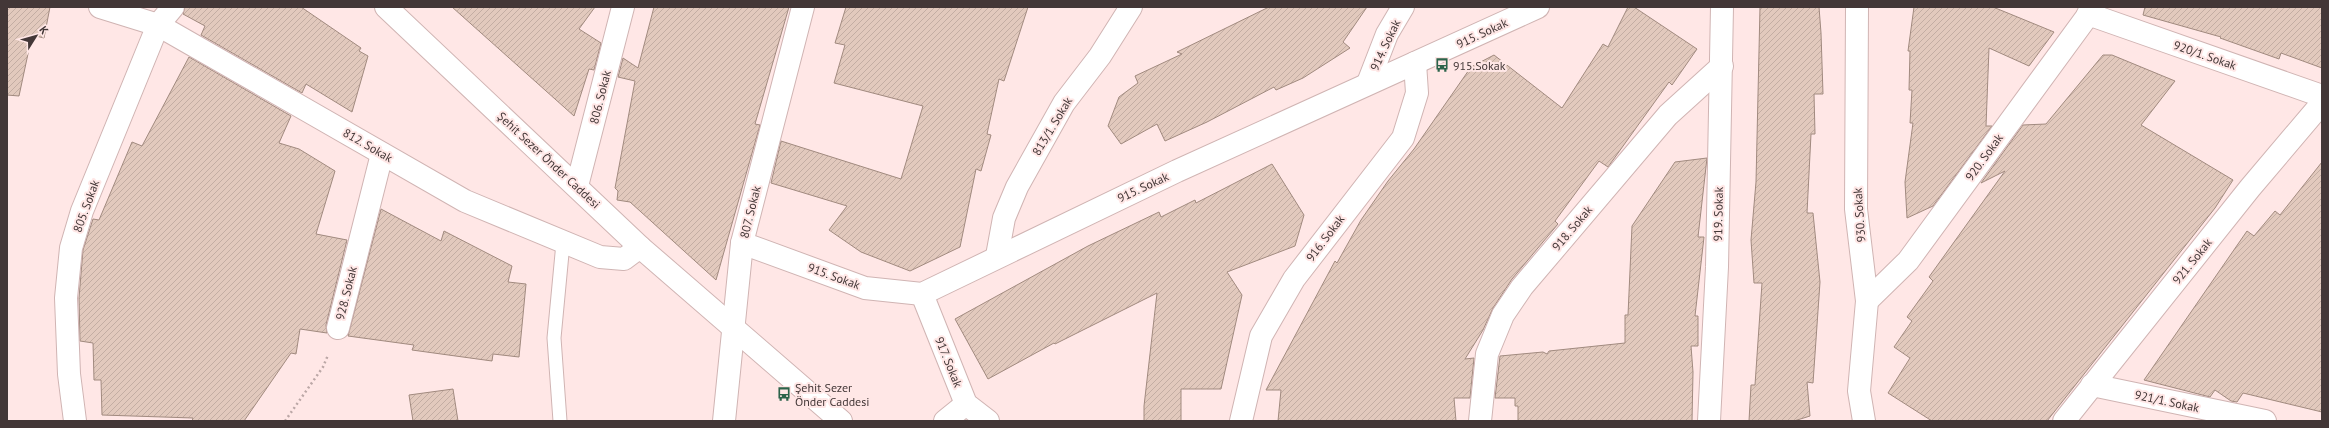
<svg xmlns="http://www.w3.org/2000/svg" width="2329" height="428" viewBox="0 0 2329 428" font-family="'PT Sans',sans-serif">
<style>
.building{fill:url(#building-hatch);stroke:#a18a7f}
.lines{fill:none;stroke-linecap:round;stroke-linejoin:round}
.lane-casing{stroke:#d0b4b3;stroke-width:15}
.street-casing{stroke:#d0b4b3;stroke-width:24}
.secondary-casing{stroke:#d0b4b3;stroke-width:24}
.path{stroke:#bba7a6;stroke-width:2.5;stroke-dasharray:2 3;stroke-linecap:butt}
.lane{stroke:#fff;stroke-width:13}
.street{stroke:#fff;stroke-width:22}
.secondary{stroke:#fff;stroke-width:22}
.labels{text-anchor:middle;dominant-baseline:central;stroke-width:4;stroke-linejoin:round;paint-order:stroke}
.street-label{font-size:12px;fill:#433737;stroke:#ffe7e6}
.poi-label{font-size:12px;fill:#433737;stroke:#ffe7e6;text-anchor:start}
</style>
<defs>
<pattern id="building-hatch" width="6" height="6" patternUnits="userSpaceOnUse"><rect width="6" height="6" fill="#e2c9bd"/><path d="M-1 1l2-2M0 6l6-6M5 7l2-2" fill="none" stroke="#c3ada3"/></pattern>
</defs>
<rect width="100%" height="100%" fill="#ffe7e6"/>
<g class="building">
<path d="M7 7H50L44 38 32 35 19 96 7 95Z"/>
<path d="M185 7H301L361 48 359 51 368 56 352 112 306 84 302 93 201 35 205 26 183 14Z"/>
<path d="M452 7H595L579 29 601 43 594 70 589 69 574 116Z"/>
<path d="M654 7H789L755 124 760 125 716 280 630 202 617 200 618 191 615 188 635 81 618 77 623 58 638 68Z"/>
<path d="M846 7H1028L1004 81 999 79 987 134 991 135 981 171 976 169 960 247 910 271 861 252 829 230 847 206 771 183 781 141 901 179 923 106 834 83 845 45 835 43Z"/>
<path d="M1269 7H1367L1343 42 1350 48 1303 78 1276 90 1274 87 1207 122 1165 141 1157 124 1121 144 1108 126 1119 97 1138 83 1135 76 1182 54 1177 52Z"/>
<path d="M1628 7H1634L1697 49 1672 85 1669 82 1608 167 1599 161 1555 221 1558 224 1512 279 1493 308 1483 330 1465 359 1474 358 1470 398H1454L1456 421H1278L1281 390H1266L1335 261 1337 263 1361 220 1388 181 1414 149 1471 67 1494 55 1562 108 1603 44 1608 47Z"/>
<path d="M1760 7H1819L1821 33 1823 94H1814L1815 134H1811L1807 213H1813L1820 282 1813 383 1807 382 1810 416 1794 421H1749L1751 385H1755L1762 283H1754L1751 240 1756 182Z"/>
<path d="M1914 7H1993L2054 32 2029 66 1989 48 1986 126H1992L1933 206 1907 218 1905 182 1913 123H1910L1912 90H1909L1910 51H1908Z"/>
<path d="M2145 7H2322V68L2281 53 2279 59 2220 38 2221 37 2143 15Z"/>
<path d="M2103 55H2112L2175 81 2141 125 2233 180 2215 208 2047 421H1932L1888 393 1910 358 1894 347 1912 321 1907 317 1933 281 1929 277 2005 171 1981 183 2023 125 2046 124Z"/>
<path d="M189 57 291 116 279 143 299 149 335 171 316 234 347 240 326 325 327 333 300 329 296 354 291 353 244 421H192L193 418 102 415 101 380H94L93 343 80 341 79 298 83 250 93 219 99 220 132 142 142 146Z"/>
<path d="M1707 158 1698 237H1704L1695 316H1698V346H1691L1693 372 1692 421H1518V406H1515V398H1495L1500 356 1543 352 1547 354 1549 351 1625 343V315H1628L1632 226 1675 162Z"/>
<path d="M2322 162V412L2243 393 2237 402 2231 401 2215 390 2210 397 2144 380 2247 231 2254 236 2275 211 2280 215Z"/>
<path d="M1272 164 1304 215 1295 246 1227 272 1242 295 1221 389H1181V421H1144V406L1157 293 1055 344 1054 343 988 379 955 319 1088 246 1159 212 1161 217 1195 200 1196 203Z"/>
<path d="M381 209 441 241 444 231 512 266 508 282 526 284 519 357 493 354 492 361 412 350 414 345 348 336Z"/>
<path d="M453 389 458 421H413L409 395Z"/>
</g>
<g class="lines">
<defs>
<path id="lane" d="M560 421 554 338 563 243"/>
<g id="street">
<path d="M386 7 640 247"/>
<path d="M1857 7 1856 209 1867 301 1859 391 1864 421"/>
<path d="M2088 14 2322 96"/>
<path d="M1368 83 1387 34 1403 7"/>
<path d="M577 186 623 7"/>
<path d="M742 243 865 288 922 294 1177 171 1538 7"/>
<path d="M997 256 1004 218 1017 187 1064 103 1100 56 1131 7"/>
<path d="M922 294 966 404 988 421"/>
<path d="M1867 301 1908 261 2094 7"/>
<path d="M338 328 382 154"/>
<path d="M2092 385 2265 421"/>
<path d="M75 421 69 374 66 298 71 248 82 211 158 25 173 7"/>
<path d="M724 421 742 243 803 7"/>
<path d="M945 421 966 404"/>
<path d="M1241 421 1261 336 1294 279 1403 138 1417 93 1415 63"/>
<path d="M1480 421 1487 354 1503 315 1522 287 1668 115 1722 66"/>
<path d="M1709 421 1717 267 1722 7"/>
<path d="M2064 421 2250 188 2322 103"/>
</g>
<path id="secondary" d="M100 7 158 25 465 201 600 257 624 259 640 247 841 421"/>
</defs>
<use href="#lane" class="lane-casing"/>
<use href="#street" class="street-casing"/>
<use href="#secondary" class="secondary-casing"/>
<path class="path" d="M285 421 323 367 328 355"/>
<use href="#lane" class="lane"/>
<use href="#street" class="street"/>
<use href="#secondary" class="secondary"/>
</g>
<defs>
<symbol id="bus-bare" viewBox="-9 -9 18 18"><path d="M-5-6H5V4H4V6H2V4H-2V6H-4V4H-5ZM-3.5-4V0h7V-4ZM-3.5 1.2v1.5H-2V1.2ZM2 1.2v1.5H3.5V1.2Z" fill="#2c634a" stroke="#ffe7e6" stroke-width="2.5" paint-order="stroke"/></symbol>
</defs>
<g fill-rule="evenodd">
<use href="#bus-bare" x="1432" y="55" width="20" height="20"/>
<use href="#bus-bare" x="774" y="384" width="20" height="20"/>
</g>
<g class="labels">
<g class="street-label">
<text transform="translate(1482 33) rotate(-25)">915. Sokak</text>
<text transform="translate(1385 45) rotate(-65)">914. Sokak</text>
<text transform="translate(2205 55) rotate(19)">920/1. Sokak</text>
<text transform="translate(600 97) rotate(-76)">806. Sokak</text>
<text transform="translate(1052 126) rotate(-59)">813/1. Sokak</text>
<text transform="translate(368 145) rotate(30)">812. Sokak</text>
<text transform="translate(1984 157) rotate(-54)">920. Sokak</text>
<text transform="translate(549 160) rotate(43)">Şehit Sezer Önder Caddesi</text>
<text transform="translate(1143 187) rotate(-25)">915. Sokak</text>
<text transform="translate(86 206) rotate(-70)">805. Sokak</text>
<text transform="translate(750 212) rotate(-76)">807. Sokak</text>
<text transform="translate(1718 214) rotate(-89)">919. Sokak</text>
<text transform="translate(1859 215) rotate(-94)">930. Sokak</text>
<text transform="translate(1572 228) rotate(-50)">918. Sokak</text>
<text transform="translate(1325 238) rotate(-53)">916. Sokak</text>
<text transform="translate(2192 261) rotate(-51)">921. Sokak</text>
<text transform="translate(834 276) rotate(20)">915. Sokak</text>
<text transform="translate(346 293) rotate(-76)">928. Sokak</text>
<text transform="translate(949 362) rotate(68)">917. Sokak</text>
<text transform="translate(2167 401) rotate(12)">921/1. Sokak</text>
</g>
<g class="poi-label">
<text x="1453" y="65">915.Sokak</text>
<text x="795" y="387">Şehit Sezer<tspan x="795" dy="14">Önder Caddesi</tspan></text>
</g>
</g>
<rect width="2329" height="428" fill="none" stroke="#433737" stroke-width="16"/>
<g transform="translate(36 36) rotate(53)" stroke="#ffe7e6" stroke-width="3" paint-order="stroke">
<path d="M0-3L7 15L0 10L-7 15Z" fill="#433737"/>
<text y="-6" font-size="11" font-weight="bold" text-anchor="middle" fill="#433737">K</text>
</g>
</svg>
